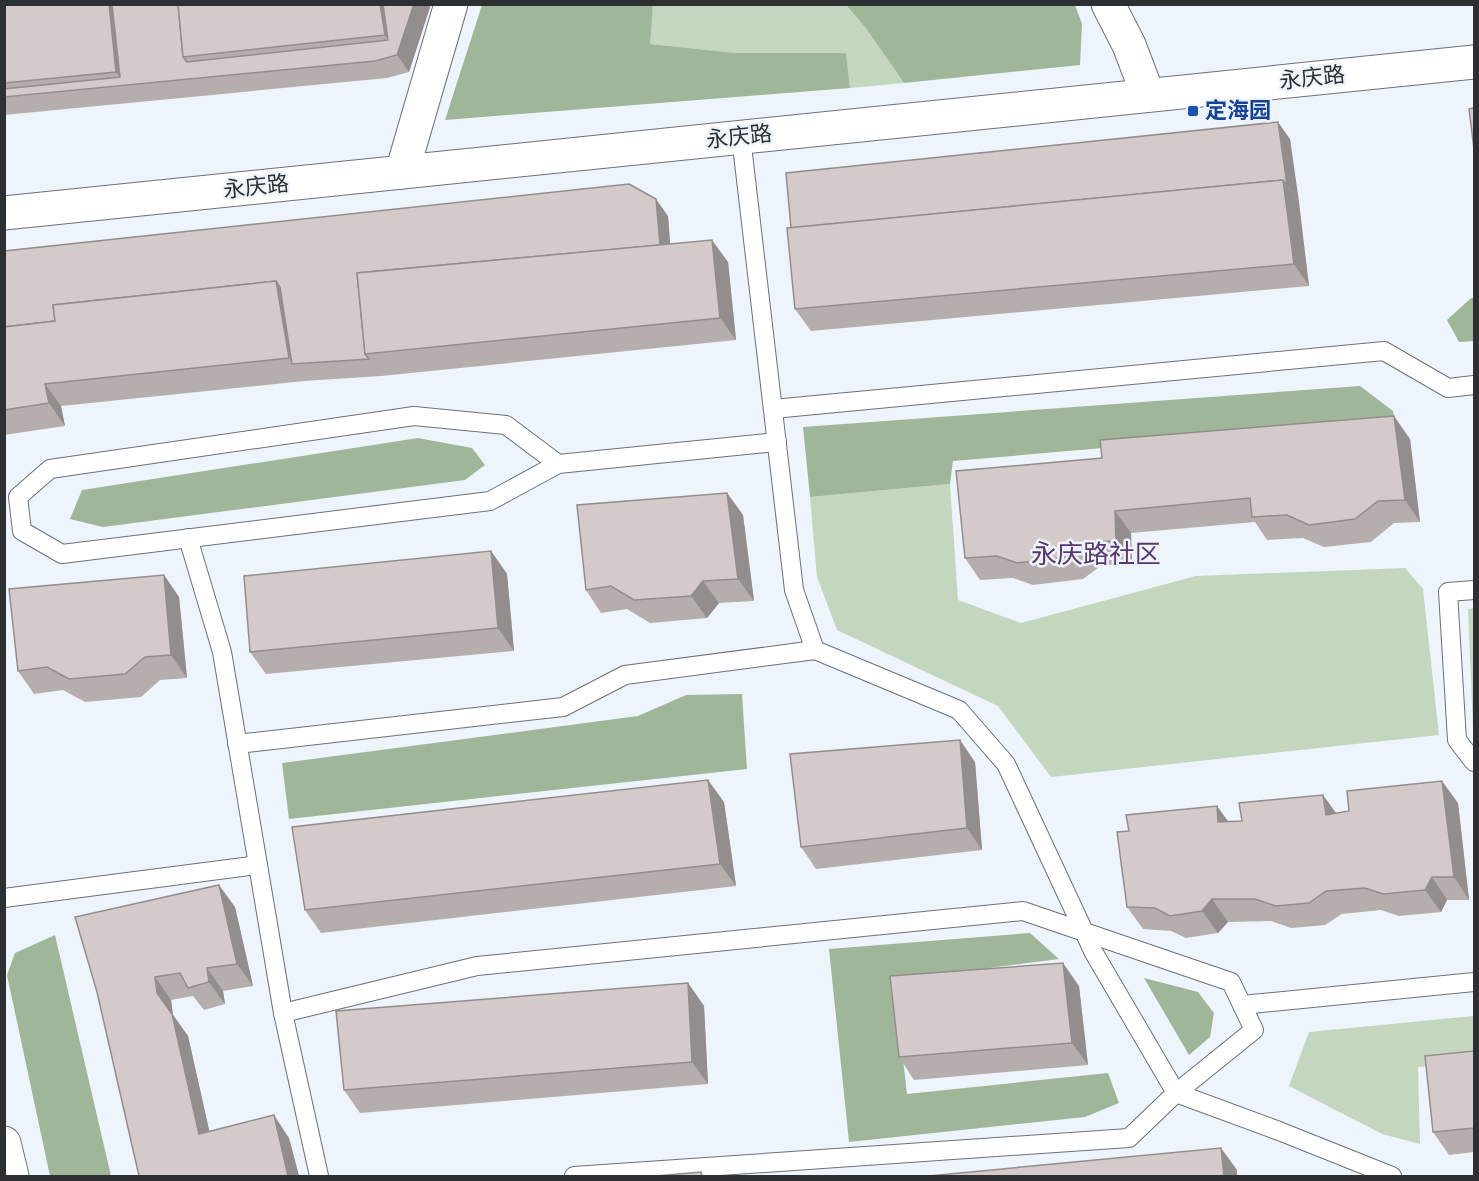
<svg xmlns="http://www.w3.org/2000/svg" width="1479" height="1181" viewBox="0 0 1479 1181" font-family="Karla,'Noto Sans SC',sans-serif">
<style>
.green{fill:#c4d6be}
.forest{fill:#a0b699}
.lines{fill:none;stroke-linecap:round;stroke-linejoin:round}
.service-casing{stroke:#6b7177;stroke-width:20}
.minor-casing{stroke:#6b7177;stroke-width:35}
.secondary-casing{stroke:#6b7177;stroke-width:35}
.service{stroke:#fff;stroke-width:18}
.minor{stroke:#fff;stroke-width:33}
.secondary{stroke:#fff;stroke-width:33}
.wall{fill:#b6aead}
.shaded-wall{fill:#948d8d}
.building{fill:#d4cac9;stroke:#948d8d;stroke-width:1.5}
.transit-dot{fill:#1a4fb4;stroke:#eef4fb;stroke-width:2}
.labels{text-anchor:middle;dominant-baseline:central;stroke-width:5;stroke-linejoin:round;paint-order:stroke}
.street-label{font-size:22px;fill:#2d3032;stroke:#eef4fb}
.transit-label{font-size:22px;font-weight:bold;fill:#164399;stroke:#eef4fb;text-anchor:start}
.quarter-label{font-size:26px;fill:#58366f;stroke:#eef4fb}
</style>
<rect width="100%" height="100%" fill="#eef4fb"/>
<g class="green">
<path d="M653 5H846L865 27 904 83 850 88 846 53H736L649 44Z"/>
<path d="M950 484 958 600 1021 623 1196 576 1405 568 1423 589 1439 735 1051 777 998 706 837 630 817 577 810 497Z"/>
<path d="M1474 608V730L1473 729 1468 609Z"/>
<path d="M1474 1016V1063L1418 1067 1420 1144 1382 1134 1289 1086 1309 1032Z"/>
</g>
<g class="forest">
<path d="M482 5H653L650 44 736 53H846L850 88 445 120Z"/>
<path d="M846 5H1075L1082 24 1080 65 904 83 865 27Z"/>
<path d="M1471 298H1474V341L1459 342 1447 320Z"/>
<path d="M1360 386 1393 411 1395 423 953 461 950 484 810 497 803 427Z"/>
<path d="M418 438 472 448 485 465 465 480 103 527 70 519 82 490Z"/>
<path d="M742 694 747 769 289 819 282 763 638 716 686 695Z"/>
<path d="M1030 933 1059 959 894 980 907 1094 1108 1073 1119 1103 1085 1117 849 1142 829 949Z"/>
<path d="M55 935 111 1176H50L7 975 15 953Z"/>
<path d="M1144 978 1198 992 1214 1013 1210 1037 1189 1055Z"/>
</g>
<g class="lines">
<defs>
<g id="service">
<path d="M741 137 794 590 815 650 959 710 1006 764 1094 953 1176 1093 1279 1131 1392 1176"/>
<path d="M773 409 1384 351 1448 388 1474 385"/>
<path d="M558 464 490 501 62 554 22 531 18 497 50 469 414 416 506 425 558 464 777 442"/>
<path d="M188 538 222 652 283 1013 319 1176"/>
<path d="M1474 590 1448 592 1457 740 1474 762"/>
<path d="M237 744 563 707 625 675 815 650"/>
<path d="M4 898 258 865"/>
<path d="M1242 1005 1474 982"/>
<path d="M283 1013 477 966 1023 911 1231 982 1254 1030 1176 1093 1129 1138 574 1176"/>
</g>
<g id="minor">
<path d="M1108 4 1129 45 1148 95"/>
<path d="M402 172 451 4"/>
<path d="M4 213 1474 62"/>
</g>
<path id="secondary" d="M4 1143 12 1176"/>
</defs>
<use href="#service" class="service-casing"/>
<use href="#minor" class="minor-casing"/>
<use href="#secondary" class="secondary-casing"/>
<use href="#service" class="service"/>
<use href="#minor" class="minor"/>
<use href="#secondary" class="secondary"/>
</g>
<g class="wall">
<path d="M4 4H431L409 72 387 78 4 115Z"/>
<path d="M1290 139 1309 286 811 331 795 309Z"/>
<path d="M668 216 670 244 728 262 736 340 381 376 304 381 61 406 65 426 4 435V251Z"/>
<path d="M1410 439 1420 522 1394 523 1371 542 1324 547 1303 538 1267 540 1255 522 1131 533 1132 564 1102 565 1083 579 1033 585 1013 578 980 580 965 558 956 471Z"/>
<path d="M727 493 743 515 754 601 719 603 707 618 650 623 627 609 601 613 586 590Z"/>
<path d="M491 551 507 574 514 651 266 674 250 652Z"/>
<path d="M164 575 179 597 187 678 160 680 141 697 85 702 63 690 34 694 18 671Z"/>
<path d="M975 762 982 850 816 869 801 847Z"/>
<path d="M724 802 736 886 321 933 305 910Z"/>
<path d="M1458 803 1469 900H1447L1441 912 1399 916 1381 910 1342 914 1325 925 1291 928 1271 921 1228 922 1218 933 1186 938 1171 931 1143 929 1127 907 1129 831 1228 822Z"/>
<path d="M235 907 253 986 223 991 225 1004 204 1010 193 996 171 1000 173 1015 188 1036 209 1131 289 1138 299 1176H139L97 992Z"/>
<path d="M688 983 704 1006 708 1084 360 1113 344 1090Z"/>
<path d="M1079 986 1088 1065 914 1080 899 1057Z"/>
<path d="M1474 1051V1152L1449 1155 1433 1132Z"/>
</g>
<g class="shaded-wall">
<path d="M109 4H123L126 85 116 72Z"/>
<path d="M380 4H431L409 72 397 55 398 54 385 35Z"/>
<path d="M1278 122 1290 139 1299 202 1287 185Z"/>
<path d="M1283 180 1299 202 1309 286 1294 264Z"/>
<path d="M656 199 668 216 672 268 660 251Z"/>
<path d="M712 240 728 262 736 340 720 318Z"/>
<path d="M276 281 292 304V364L289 358Z"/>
<path d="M45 384 61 406 65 426 49 403Z"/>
<path d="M1394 416 1410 439 1420 522 1405 500Z"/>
<path d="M727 493 743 515 754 601 738 579Z"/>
<path d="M1115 511 1131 533 1132 564 1116 541Z"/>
<path d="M491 551 507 574 514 651 498 628Z"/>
<path d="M164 575 179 597 187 678 171 655Z"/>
<path d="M703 581 719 603 707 618 691 596Z"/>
<path d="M960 740 975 762 982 850 967 828Z"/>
<path d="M708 780 724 802 736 886 720 864Z"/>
<path d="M1442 781 1458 803 1469 900 1454 877Z"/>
<path d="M1323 795 1339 817 1326 815Z"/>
<path d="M1217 806 1233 828 1218 822Z"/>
<path d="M1432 877 1447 900 1441 912 1425 890Z"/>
<path d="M219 885 235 907 253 986 237 964Z"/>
<path d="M1212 899 1228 922 1218 933 1202 911Z"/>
<path d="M1063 963 1079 986 1088 1065 1072 1043Z"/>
<path d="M207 968 223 991 225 1004 209 982Z"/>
<path d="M155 977 171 1000 173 1015 188 1036 215 1156 199 1134 157 993Z"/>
<path d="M688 983 704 1006 708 1084 692 1062Z"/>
<path d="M274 1115 289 1138 299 1176H288Z"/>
<path d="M1221 1148 1237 1170V1176H1224Z"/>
</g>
<g class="building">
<path d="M4 4H109L116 72 4 83Z"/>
<path d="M112 4H178L183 57 187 62 388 40 383 4H414L397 55 375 61 4 97V89L120 77Z"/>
<path d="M178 4H380L385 35 183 57Z"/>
<path d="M1474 108V149L1469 109Z"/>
<path d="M1278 122 1287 185 1283 180 791 228 786 173Z"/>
<path d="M1283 180 1294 264 795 309 787 228Z"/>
<path d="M629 184 656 199 660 245 357 273 365 354 369 359 292 364 280 287 276 281 53 305 55 321 4 327V251Z"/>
<path d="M712 240 720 318 365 354 357 273Z"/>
<path d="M276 281 289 358 45 384 49 403 4 410V327L55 321 53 305Z"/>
<path d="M1394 416 1405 500 1378 501 1355 519 1309 525 1287 515 1252 517 1250 498 1115 511 1116 541 1087 542 1067 557 1017 563 997 556 965 558 956 471 1102 458 1100 440Z"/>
<path d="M727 493 738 579 703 581 691 596 634 600 611 586 586 590 577 505Z"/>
<path d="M491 551 498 628 250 652 244 576Z"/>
<path d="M164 575 171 655 145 657 125 674 69 679 47 667 18 671 9 589Z"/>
<path d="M960 740 967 828 801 847 790 754Z"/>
<path d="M708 780 720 864 305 910 292 827Z"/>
<path d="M1442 781 1454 877H1432L1425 890 1383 894 1365 888 1326 891 1309 903 1276 906 1255 899H1212L1202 911 1170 916 1155 908 1127 907 1117 832 1129 831 1126 815 1217 806 1218 822 1242 821 1239 803 1323 795 1326 815 1349 811 1347 791Z"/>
<path d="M219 885 237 964 207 968 209 982 188 988 180 973 155 977 157 993 172 1014 199 1134 274 1115 288 1176H139L97 992 75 917Z"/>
<path d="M1063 963 1072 1043 899 1057 890 976Z"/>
<path d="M688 983 692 1062 344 1090 336 1011Z"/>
<path d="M1474 1051V1128L1433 1132 1425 1056Z"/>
<path d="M1221 1148 1224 1176H928Z"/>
<path d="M701 1172 702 1176H655Z"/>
</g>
<rect class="transit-dot" x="1187" y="105" width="12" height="12" rx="3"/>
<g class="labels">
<g class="street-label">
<text transform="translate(1312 78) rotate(-6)">永庆路</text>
<text transform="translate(739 137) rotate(-6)">永庆路</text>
<text transform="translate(256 187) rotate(-6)">永庆路</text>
</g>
<g class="transit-label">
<text x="1205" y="111">定海园</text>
</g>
<g class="quarter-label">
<text x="1096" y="554">永庆路社区</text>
</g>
</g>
<rect width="1479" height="1181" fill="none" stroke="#2d3032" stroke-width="12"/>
</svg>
